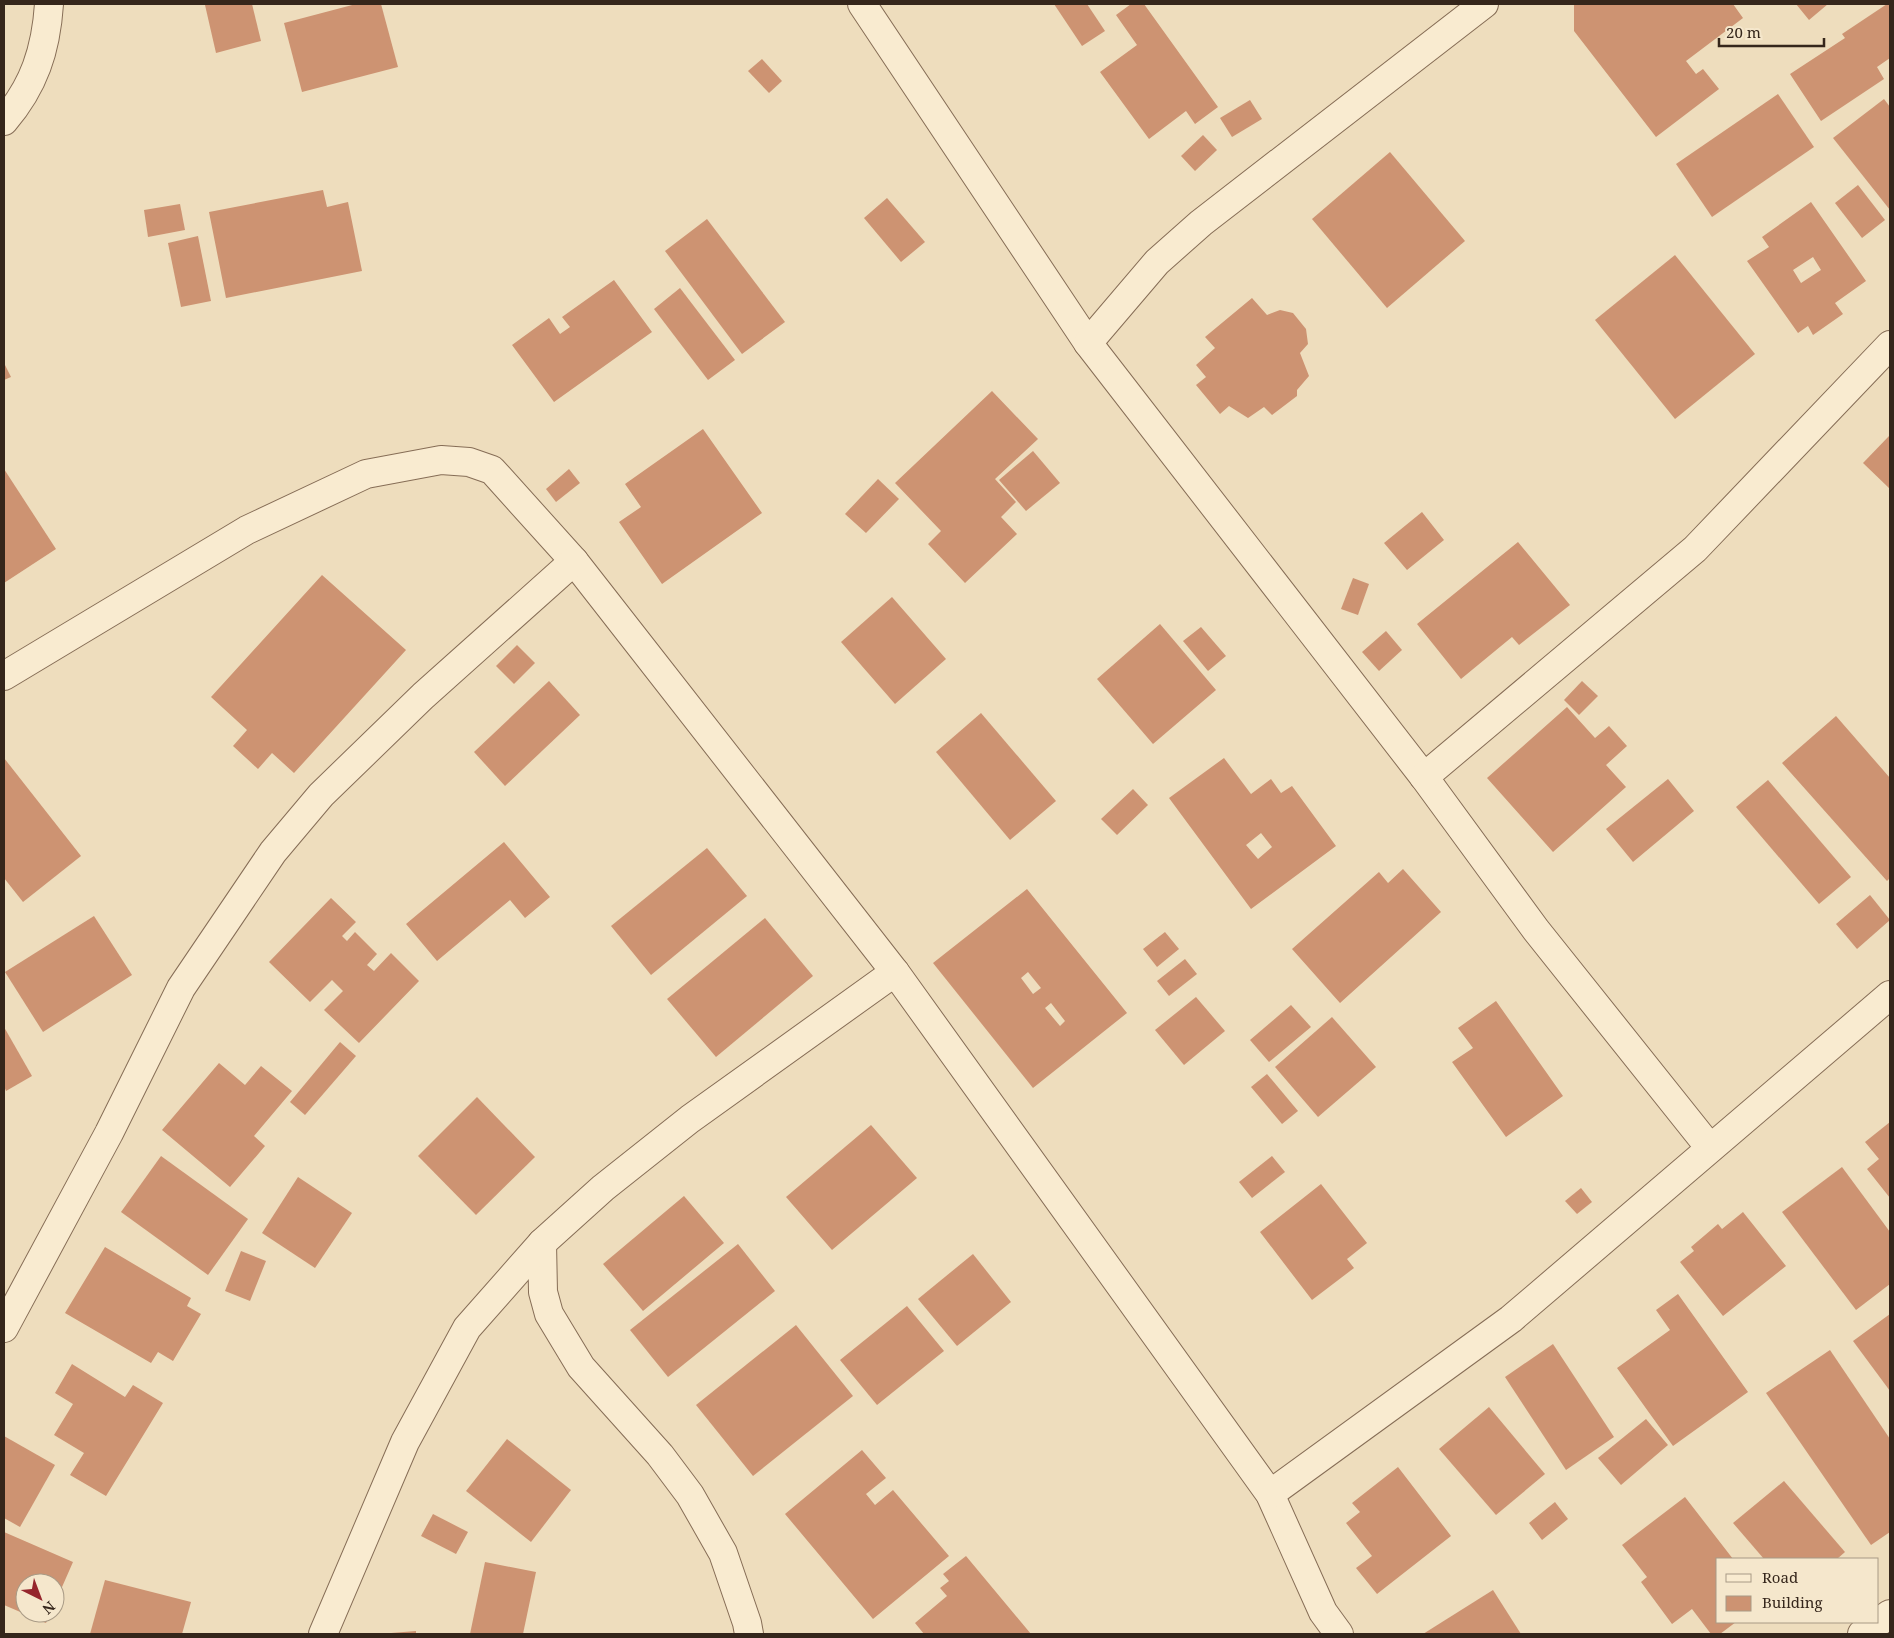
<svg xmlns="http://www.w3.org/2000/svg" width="1894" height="1638" viewBox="0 0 1894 1638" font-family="'Noto Serif',serif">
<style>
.building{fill:#cd9372;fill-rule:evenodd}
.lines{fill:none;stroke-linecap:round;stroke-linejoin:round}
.minor-casing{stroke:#866d56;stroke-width:30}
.minor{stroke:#f9ebd0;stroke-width:28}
</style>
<rect width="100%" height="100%" fill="#eeddbd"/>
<g class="building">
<path d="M208 4H252L261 41 216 53 205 5Z"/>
<path d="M356 4H381L398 67 302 92 284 23Z"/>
<path d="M1054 4H1087L1105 31 1082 46Z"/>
<path d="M1131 4H1144L1218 107 1195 124 1186 111 1149 139 1100 72 1137 45 1116 15Z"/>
<path d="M1574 4H1733L1743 18 1686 61 1696 74 1703 69 1719 89 1656 137 1574 31Z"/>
<path d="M1796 4H1828L1809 20Z"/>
<path d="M1887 4H1890V58L1877 67 1884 79 1821 121 1790 74 1845 38 1842 34Z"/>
<path d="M762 59 782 81 769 93 748 71Z"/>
<path d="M1778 94 1814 147 1712 217 1676 164Z"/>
<path d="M1884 99 1890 107V210L1833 138Z"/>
<path d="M1250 100 1262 119 1232 137 1220 118Z"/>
<path d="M1203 135 1217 150 1195 171 1181 156Z"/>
<path d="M1390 152 1465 241 1387 308 1312 219Z"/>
<path d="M1858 185 1885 220 1862 238 1835 203Z"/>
<path d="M323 190 327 207 348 202 362 271 226 298 209 212Z"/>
<path d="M887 198 925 242 901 262 864 218Z"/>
<path d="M1811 202 1866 281 1835 303 1843 314 1813 335 1808 326 1798 333 1747 261 1769 247 1762 237ZM1813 257 1821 270 1801 283 1793 270Z"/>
<path d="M180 204 185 230 148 237 144 210Z"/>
<path d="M707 219 785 322 742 354 665 251Z"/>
<path d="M198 236 211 301 181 307 168 243Z"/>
<path d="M1675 255 1755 354 1675 419 1595 320Z"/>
<path d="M614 280 652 332 554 402 512 345 549 318 560 334 570 327 562 317Z"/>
<path d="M680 288 735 360 708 380 654 309Z"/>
<path d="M1252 298 1267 315 1280 310 1293 313 1306 329 1308 344 1300 353 1309 376 1297 390V396L1272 415 1264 407 1248 418 1229 406 1220 414 1196 385 1206 377 1196 365 1215 348 1205 337Z"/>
<path d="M4 363 11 377 4 380Z"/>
<path d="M992 391 1038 439 995 479 1016 502 1001 517 1017 534 965 583 928 544 941 531 895 483Z"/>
<path d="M703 429 762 513 662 584 619 522 641 507 625 484Z"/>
<path d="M1890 435V489L1863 463Z"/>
<path d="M1033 451 1060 483 1026 511 999 480Z"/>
<path d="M4 469 56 549 4 583Z"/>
<path d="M569 469 580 483 556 502 546 489Z"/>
<path d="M878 479 899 499 866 533 845 514Z"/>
<path d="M1422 512 1444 540 1407 570 1384 543Z"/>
<path d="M1518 542 1570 605 1519 645 1512 637 1461 679 1417 624Z"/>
<path d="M322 575 406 650 294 773 272 753 258 769 233 746 247 730 211 697Z"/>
<path d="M1353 578 1369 584 1358 615 1341 609Z"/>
<path d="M892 597 946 659 895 704 841 642Z"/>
<path d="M1160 624 1216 690 1153 744 1097 679Z"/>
<path d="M1201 627 1226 656 1208 671 1183 641Z"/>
<path d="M1386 631 1402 650 1379 671 1362 652Z"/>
<path d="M517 645 535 663 514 684 496 666Z"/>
<path d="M549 681 580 715 505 786 474 752Z"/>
<path d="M1582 681 1598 696 1579 715 1564 700Z"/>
<path d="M1567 707 1595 738 1609 726 1627 746 1606 765 1626 787 1553 852 1487 778Z"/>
<path d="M981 713 1056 801 1010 840 936 752Z"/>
<path d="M1836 716 1890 778V878L1887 881 1782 763Z"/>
<path d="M4 758 81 856 23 902 4 878Z"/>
<path d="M1224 758 1251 794 1271 779 1281 793 1292 786 1336 846 1251 909 1169 798ZM1261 833 1272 847 1258 859 1246 845Z"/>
<path d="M1668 779 1694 811 1633 862 1606 829Z"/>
<path d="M1768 780 1851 877 1819 904 1736 807Z"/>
<path d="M1133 789 1148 805 1117 835 1101 819Z"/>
<path d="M504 842 550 897 525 918 510 900 437 961 406 924Z"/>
<path d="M707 848 747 896 651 975 611 926Z"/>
<path d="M1403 869 1441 912 1340 1003 1292 949 1379 872 1388 883Z"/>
<path d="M1027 889 1127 1013 1033 1088 933 963ZM1028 972 1041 988 1033 994 1021 978ZM1051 1003 1065 1021 1060 1026 1045 1008Z"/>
<path d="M1870 895 1890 920 1857 949 1836 924Z"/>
<path d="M331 898 356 922 342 936 347 941 355 932 377 954 367 965 374 971 391 953 419 981 359 1043 324 1010 343 991 332 980 310 1002 269 962Z"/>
<path d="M94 916 132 975 43 1032 5 972Z"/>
<path d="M765 918 813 976 716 1057 667 999Z"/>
<path d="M1165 932 1179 949 1157 967 1143 949Z"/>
<path d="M1185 959 1197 974 1169 996 1157 981Z"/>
<path d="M1196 997 1225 1031 1184 1065 1155 1030Z"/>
<path d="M1496 1001 1563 1096 1506 1137 1452 1062 1473 1048 1458 1028Z"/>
<path d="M1291 1005 1311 1027 1269 1062 1250 1040Z"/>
<path d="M1332 1017 1376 1067 1318 1117 1275 1067Z"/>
<path d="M4 1027 32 1076 6 1091 4 1086Z"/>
<path d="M340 1042 356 1056 305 1115 290 1102Z"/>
<path d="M219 1063 245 1085 261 1066 292 1091 254 1136 265 1146 230 1187 162 1130Z"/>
<path d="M1267 1074 1298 1111 1282 1124 1251 1087Z"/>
<path d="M477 1097 535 1157 476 1215 418 1156Z"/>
<path d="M1890 1122V1198L1867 1169 1879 1159 1865 1142Z"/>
<path d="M871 1125 917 1178 832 1250 786 1197Z"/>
<path d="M161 1156 248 1219 208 1275 121 1212Z"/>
<path d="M1272 1156 1285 1172 1252 1198 1239 1182Z"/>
<path d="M1842 1167 1890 1232V1284L1856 1310 1782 1212Z"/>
<path d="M298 1177 352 1213 315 1268 262 1233Z"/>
<path d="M1321 1184 1367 1243 1347 1259 1354 1268 1312 1300 1260 1232Z"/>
<path d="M1581 1188 1592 1202 1577 1214 1565 1201Z"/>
<path d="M684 1196 724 1243 643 1311 603 1264Z"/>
<path d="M1743 1212 1786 1266 1723 1316 1680 1262 1694 1251 1691 1247 1718 1224 1722 1229Z"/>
<path d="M738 1244 775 1291 668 1377 630 1330Z"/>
<path d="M105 1247 191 1298 187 1306 201 1314 173 1361 158 1352 151 1363 65 1313Z"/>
<path d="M241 1251 266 1261 250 1301 225 1291Z"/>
<path d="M973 1254 1011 1302 957 1346 918 1299Z"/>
<path d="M1678 1294 1748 1392 1673 1446 1617 1368 1670 1330 1656 1310Z"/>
<path d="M907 1306 944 1351 877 1405 840 1360Z"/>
<path d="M1890 1314V1391L1853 1341Z"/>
<path d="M796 1325 853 1396 753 1476 696 1405Z"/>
<path d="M1553 1344 1614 1437 1566 1470 1505 1377Z"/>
<path d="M1830 1350 1890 1439V1532L1871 1545 1766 1393Z"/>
<path d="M72 1364 125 1397 133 1385 163 1403 106 1496 70 1475 84 1453 54 1435 73 1404 55 1393Z"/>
<path d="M1489 1407 1545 1474 1496 1515 1439 1449Z"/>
<path d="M1646 1419 1668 1445 1621 1485 1598 1458Z"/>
<path d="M4 1436 55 1465 20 1527 4 1518Z"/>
<path d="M507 1439 571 1490 531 1542 466 1491Z"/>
<path d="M862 1450 886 1478 866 1494 875 1505 893 1490 949 1556 873 1619 785 1514Z"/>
<path d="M1398 1467 1451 1536 1377 1594 1356 1568 1372 1556 1346 1523 1360 1512 1352 1503Z"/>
<path d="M1784 1481 1845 1552 1837 1559H1764L1733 1523Z"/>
<path d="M1685 1497 1733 1559H1718V1622H1736L1720 1634H1711L1692 1609 1672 1624 1641 1582 1647 1577 1622 1545Z"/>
<path d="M1555 1502 1568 1519 1542 1540 1529 1523Z"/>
<path d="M433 1514 468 1532 456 1554 421 1536Z"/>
<path d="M4 1532 73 1562 55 1603V1583H25V1613H50L46 1623 4 1605Z"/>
<path d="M966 1556 1031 1634H924L915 1623 947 1596 940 1588 949 1581 943 1574Z"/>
<path d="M485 1562 536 1572 523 1634H470Z"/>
<path d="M105 1580 191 1602 182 1634H90Z"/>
<path d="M1493 1590 1521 1634H1423Z"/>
<path d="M416 1631V1634H391V1633Z"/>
</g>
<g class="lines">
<defs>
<g id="minor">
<path d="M862 4 1088 343 1424 777 1536 930 1710 1148"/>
<path d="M4 121C34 86 46 50 49 4"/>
<path d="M1088 343 1157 262 1201 223 1484 4"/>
<path d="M4 676 247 530 366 474 441 460 469 462 492 470 574 561 895 972 1270 1494 1323 1612 1339 1634"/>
<path d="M1424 777 1695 549 1890 345"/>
<path d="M542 1243 543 1292 549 1314 581 1367 660 1455 690 1495 723 1553 747 1623 749 1634"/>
<path d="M4 1328 109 1133 181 988 273 852 321 795 423 696 574 561"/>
<path d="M1270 1494 1511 1319 1890 995"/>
<path d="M323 1634 405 1442 467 1328 542 1243 603 1188 690 1119 895 972"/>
<path d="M1862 1634 1890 1614"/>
</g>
</defs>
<use href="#minor" class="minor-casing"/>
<use href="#minor" class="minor"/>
</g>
<rect width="1894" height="1638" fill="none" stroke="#35261b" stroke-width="10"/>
<rect x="1716" y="1558" width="162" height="65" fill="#f5e7cc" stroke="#a89a85"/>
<rect x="1726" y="1574" width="25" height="8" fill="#f9ebd0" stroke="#a89a85"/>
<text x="1762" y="1583" font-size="15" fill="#35261b">Road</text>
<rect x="1726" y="1596" width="25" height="15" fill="#cd9372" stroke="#a89a85"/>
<text x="1762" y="1608" font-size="15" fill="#35261b">Building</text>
<g transform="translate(40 1598) rotate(138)"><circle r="24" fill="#f5e7cc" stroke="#a89a85"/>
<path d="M0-4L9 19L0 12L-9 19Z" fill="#95252c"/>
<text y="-8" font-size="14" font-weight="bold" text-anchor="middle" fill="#35261b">N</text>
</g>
<path d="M1719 38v8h105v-8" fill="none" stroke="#35261b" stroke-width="2.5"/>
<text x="1726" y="38" font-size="15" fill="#35261b" stroke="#f5e7cc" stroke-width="4" paint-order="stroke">20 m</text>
</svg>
